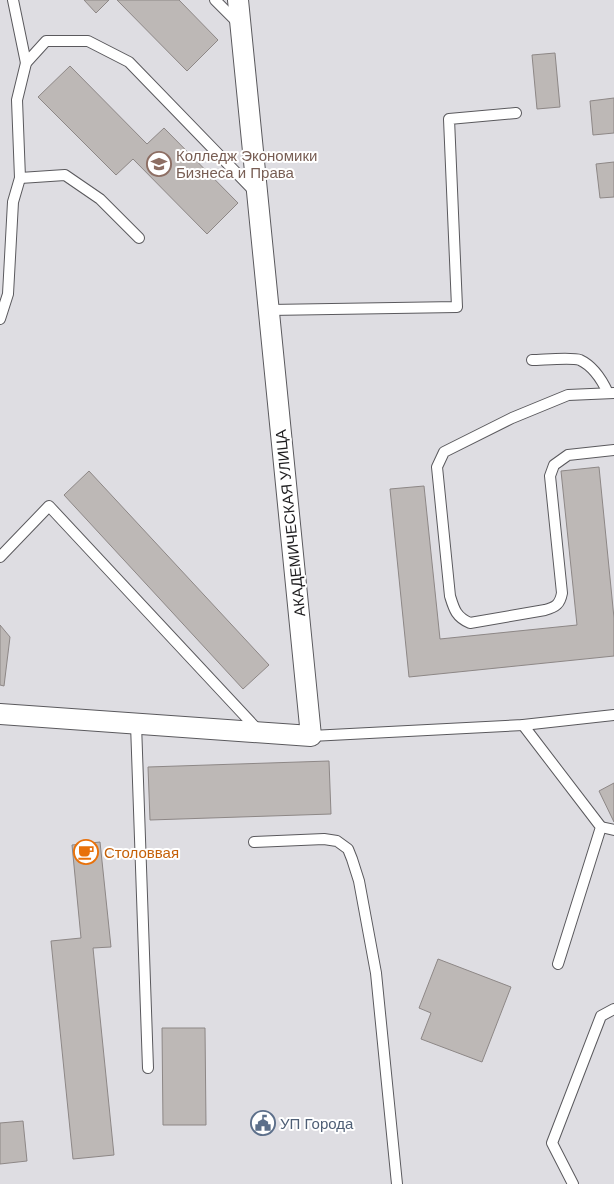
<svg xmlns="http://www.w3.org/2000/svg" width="614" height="1184" viewBox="0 0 614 1184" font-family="Helvetica,sans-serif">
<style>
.building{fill:#bdb8b6;stroke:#8d8786}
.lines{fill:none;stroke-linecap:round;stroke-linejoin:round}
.lane-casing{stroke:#5a595d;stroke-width:12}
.street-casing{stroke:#5a595d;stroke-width:22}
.lane{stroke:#fff;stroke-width:10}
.street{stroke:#fff;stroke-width:20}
.labels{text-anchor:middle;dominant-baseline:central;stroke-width:4;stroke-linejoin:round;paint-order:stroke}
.education-label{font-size:15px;fill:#785e54;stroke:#fff;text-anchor:start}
.street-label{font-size:15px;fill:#1d1c1e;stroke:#fff}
.food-label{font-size:15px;fill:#c56008;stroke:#fff;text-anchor:start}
.service-label{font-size:15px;fill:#4e5e75;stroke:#fff;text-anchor:start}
</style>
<rect width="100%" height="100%" fill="#dedde2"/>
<g class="building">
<path d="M84 0H109L96 13Z"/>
<path d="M117 0H179L218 40 187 71Z"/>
<path d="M555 53 560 107 537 109 532 55Z"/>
<path d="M70 66 147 144 164 128 238 203 207 234 133 159 116 175 38 97Z"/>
<path d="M614 98V133L593 135 590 101Z"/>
<path d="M614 162V197L600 198 596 164Z"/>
<path d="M599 467 614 618V656L409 677 390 489 424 486 440 639 577 625 561 471Z"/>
<path d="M89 471 269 665 243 689 64 495Z"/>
<path d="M0 625 10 637 4 686 0 685Z"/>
<path d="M329 761 331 814 150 820 148 767Z"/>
<path d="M614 783V822L599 791Z"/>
<path d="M100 842 111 947 93 948 114 1155 73 1159 51 941 81 938 72 845Z"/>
<path d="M438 959 511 987 482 1062 421 1039 431 1013 419 1008Z"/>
<path d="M162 1028H205L206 1125H163Z"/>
<path d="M23 1121 27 1161 0 1164V1123Z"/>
</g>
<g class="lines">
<defs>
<g id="lane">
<path d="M13 0 26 63"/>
<path d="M215 0 239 24"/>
<path d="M20 178 65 175 100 199 139 238"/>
<path d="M269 310 457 307 449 119 516 113"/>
<path d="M0 319 8 294 13 202 20 178 17 100 26 63 46 41H88L129 62 255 192"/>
<path d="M532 360C542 360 572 357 580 360 593 366 602 380 608 393"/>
<path d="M614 393 568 395 512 418 444 452 437 467 450 596C454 609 456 617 470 623L545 610C556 607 560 604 562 593L550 476 554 465 568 455 614 450"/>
<path d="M0 557 49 506 258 730"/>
<path d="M136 724 148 1068"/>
<path d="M523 725 601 827 558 964"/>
<path d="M311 736 523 725 614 715"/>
<path d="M601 827 614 830"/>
<path d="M254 842 324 839 337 841 348 849 352 859 359 881 376 973 397 1184"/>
<path d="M573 1184 552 1143 601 1016 614 1009"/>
</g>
<path id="street" d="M0 714 311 736 238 0"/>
</defs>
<use href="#lane" class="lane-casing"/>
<use href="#street" class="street-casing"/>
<use href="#lane" class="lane"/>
<use href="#street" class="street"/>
</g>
<defs>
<symbol id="university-ring" viewBox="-11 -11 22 22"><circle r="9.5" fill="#fff" stroke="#8d6e63" stroke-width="1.5"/><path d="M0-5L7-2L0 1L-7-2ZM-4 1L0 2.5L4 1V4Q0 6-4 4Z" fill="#8d6e63"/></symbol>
<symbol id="cafe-ring" viewBox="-11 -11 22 22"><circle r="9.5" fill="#fff" stroke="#e8710a" stroke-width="1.5"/><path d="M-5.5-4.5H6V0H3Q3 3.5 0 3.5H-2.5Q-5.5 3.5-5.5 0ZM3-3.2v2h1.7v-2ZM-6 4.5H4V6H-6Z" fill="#e8710a"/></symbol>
<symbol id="civic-ring" viewBox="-11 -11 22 22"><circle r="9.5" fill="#fff" stroke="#5c6f8a" stroke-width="1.5"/><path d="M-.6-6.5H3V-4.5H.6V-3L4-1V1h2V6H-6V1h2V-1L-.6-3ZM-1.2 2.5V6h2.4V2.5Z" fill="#5c6f8a"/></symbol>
</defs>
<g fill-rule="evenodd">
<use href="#university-ring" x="145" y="150" width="28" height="28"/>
<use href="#cafe-ring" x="72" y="838" width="28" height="28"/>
<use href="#civic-ring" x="249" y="1109" width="28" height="28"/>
</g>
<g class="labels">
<g class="education-label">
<text x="176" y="155">Колледж Экономики<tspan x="176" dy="17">Бизнеса и Права</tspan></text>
</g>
<g class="street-label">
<text transform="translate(290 523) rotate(-96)">АКАДЕМИЧЕСКАЯ УЛИЦА</text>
</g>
<g class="food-label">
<text x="104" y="852">Столоввая</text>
</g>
<g class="service-label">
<text x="280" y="1123">УП Города</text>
</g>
</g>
</svg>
